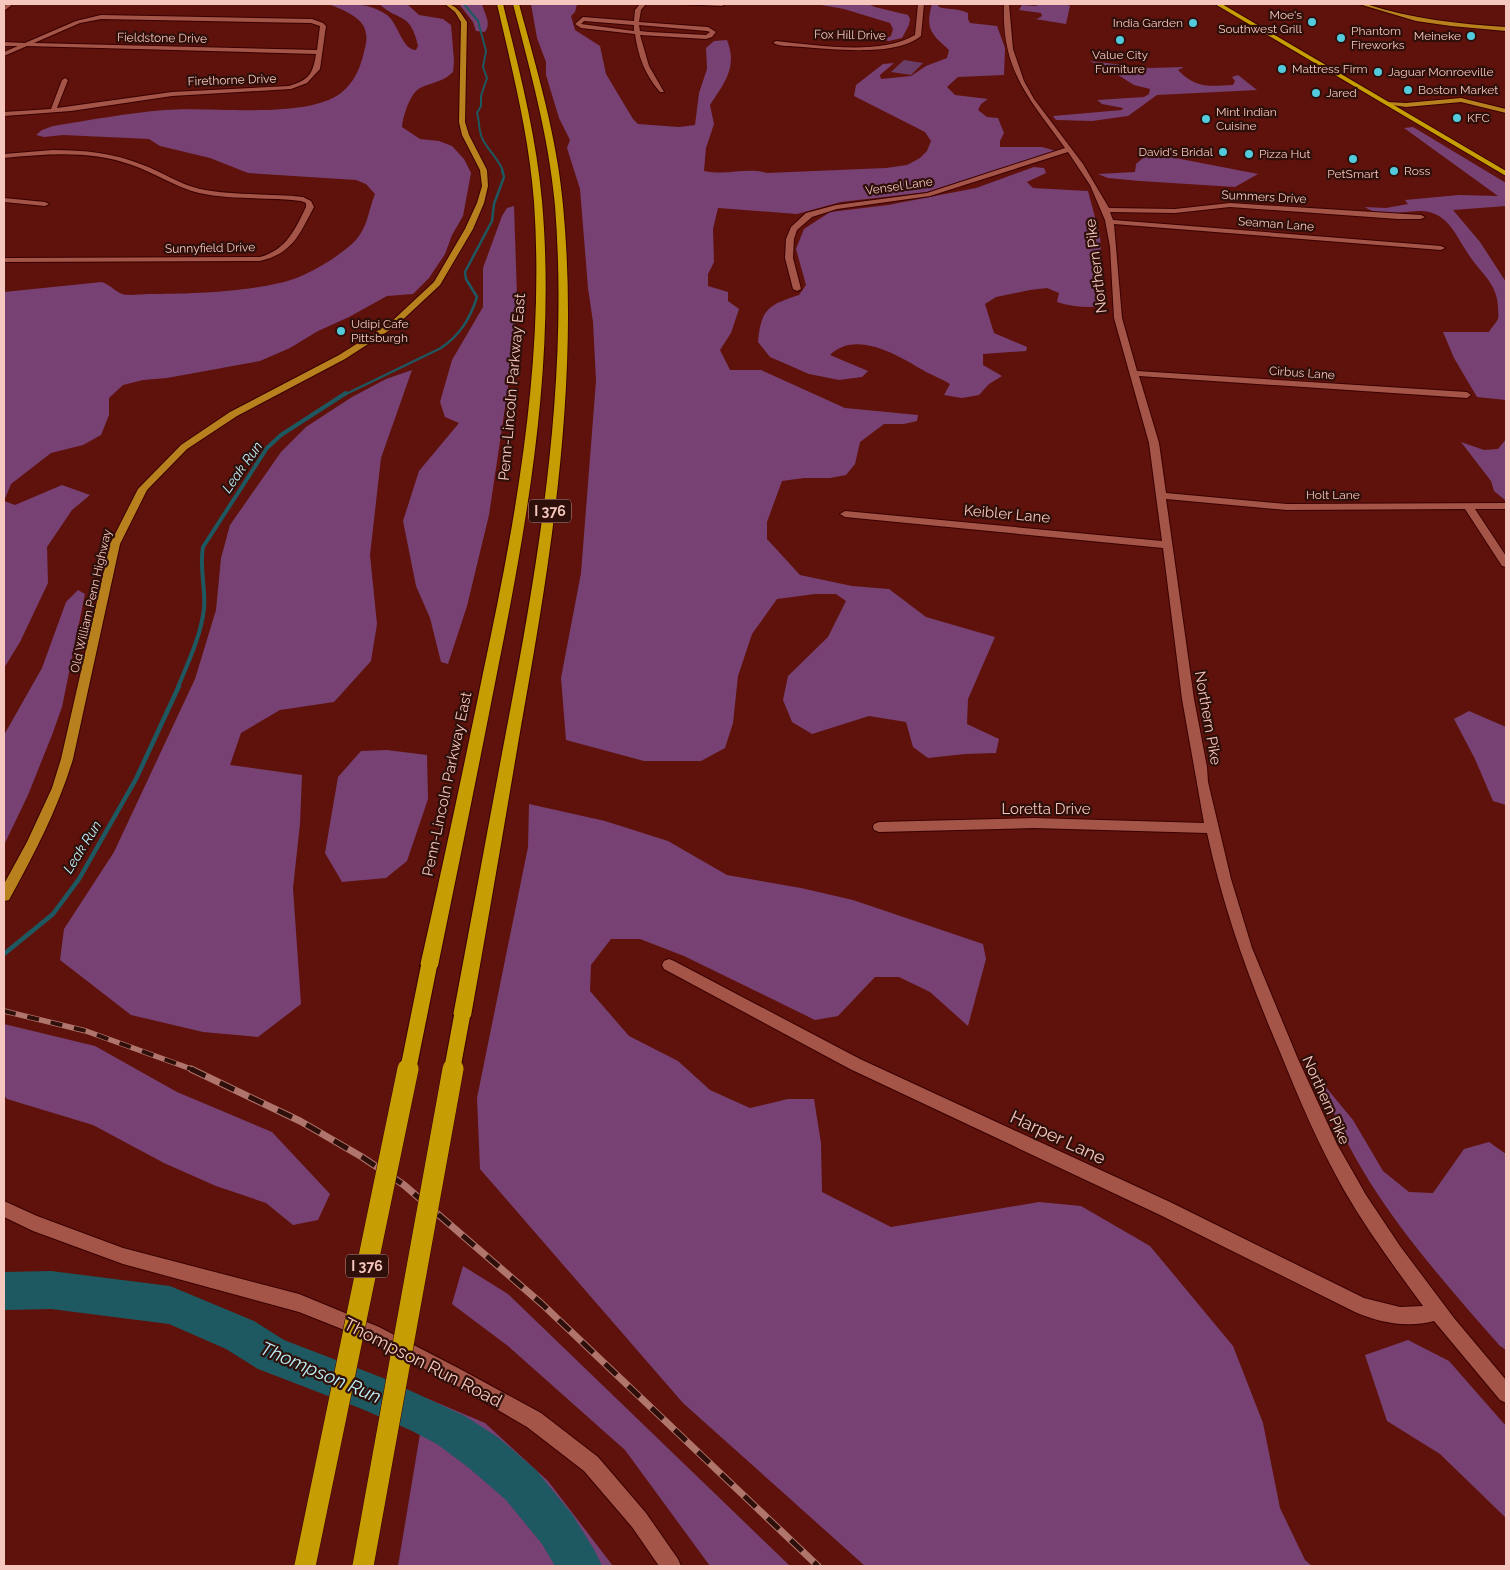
<svg xmlns="http://www.w3.org/2000/svg" width="1510" height="1570" viewBox="0 0 1510 1570" font-family="Raleway,sans-serif">
<style>
.green{fill:#6b3e68}
.forest{fill:#774173}
.lines{fill:none;stroke-linecap:round;stroke-linejoin:round}
.stream-far3{stroke:#1e5962;stroke-width:2}
.stream-far2{stroke:#1e5962;stroke-width:2.5}
.stream-far1{stroke:#1e5962;stroke-width:4}
.stream{stroke:#1e5962;stroke-width:4.5}
.river{fill:#1e5962;fill-rule:evenodd}
.minor-casing{stroke:#390100;stroke-width:2}
.major-casing{stroke:#390100;stroke-width:2}
.highway-casing{stroke:#390100;stroke-width:2}
.minor{fill:#a55448;fill-rule:evenodd}
.major{fill:#b9801e;fill-rule:evenodd}
.highway{fill:#c69d02;fill-rule:evenodd}
.rail-far1-casing{stroke:#b0756d;stroke-width:5.5}
.rail-casing{stroke:#b0756d;stroke-width:7}
.rail-far1{stroke:#2f0f0a;stroke-width:4;stroke-dasharray:12;stroke-linecap:butt}
.rail{stroke:#2f0f0a;stroke-width:5;stroke-dasharray:16;stroke-linecap:butt}
.highway-bridge-far1-casing{stroke:#390100;stroke-width:18;stroke-linecap:butt}
.highway-bridge-casing{stroke:#390100;stroke-width:22;stroke-linecap:butt}
.highway-bridge-far1{stroke:#c69d02;stroke-width:16}
.highway-bridge{stroke:#c69d02;stroke-width:21}
.poi-dot{fill:#54cadd;stroke:#2f0f0a;stroke-width:2}
.labels{text-anchor:middle;dominant-baseline:central;stroke-width:4.5;stroke-linejoin:round;paint-order:stroke}
.far-poi-label{font-size:12px;fill:#f5c7be;stroke:#2f0f0a;text-anchor:start}
.far-street-label{font-size:12px;fill:#f5c7be;stroke:#2f0f0a}
.far-water-label{font-size:14px;font-style:italic;fill:#bceff8;stroke:#2f0f0a}
.shield{fill:#2f0f0a;stroke:#ba9088;stroke-width:1}
.shield-label{font-size:14px;font-weight:bold;fill:#f5c7be}
.street-label{font-size:15px;fill:#f5c7be;stroke:#2f0f0a}
.near-street-label{font-size:18px;fill:#f5c7be;stroke:#2f0f0a}
.near-water-label{font-size:19px;font-style:italic;fill:#bceff8;stroke:#2f0f0a}
</style>
<rect width="100%" height="100%" fill="#5e120b"/>
<path class="green" d="M904 60 923 63 911 75 891 72Z"/>
<g class="forest">
<path d="M329 4C350 4 369 2 387 15 398 23 402 50 416 50L418 46C411 12 399 22 379 4H407L419 15 443 19 451 25 454 61 453 72C443 82 432 82 420 88 410 93 403 116 402 127L420 139 439 141 452 146 464 159 471 173 463 216 452 235 445 254 429 278 413 294 387 296 349 317 318 331 290 348 260 361 167 378 143 380 123 385 109 398V415L101 435 83 445 51 453 11 484 4 501 15 505 62 485 90 495 72 510 47 547 48 583 20 642 4 668V292L102 282C110 285 115 291 122 294 129 296 141 294 149 294 190 294 261 292 299 277 318 269 339 256 354 242 368 228 368 211 375 194L366 184 356 180 248 173 210 158 160 146 149 139 63 135 44 137 36 135 42 130 53 126C90 120 128 113 165 110 211 106 305 120 341 93 357 80 362 63 366 43 370 19 347 12 329 4Z"/>
<path d="M459 4H482C484 13 492 23 485 32L476 31 473 22Z"/>
<path d="M531 4H577L575 12 571 16 575 30 600 46 606 74 633 119 638 124 679 127 695 125 699 93 707 69 706 48 714 41 727 40C738 68 724 83 710 105L714 124 706 148 704 171C728 176 746 167 767 173L886 168 907 165 920 158 927 151 931 141 925 132 854 96 856 85 883 64 894 63 880 75 881 79 911 76 926 66 947 58 949 50C931 34 925 29 932 4H937L939 7C949 10 959 8 968 13V19L970 23 997 26 1005 48 1004 75 958 77 947 87 955 95 988 99 981 104 978 110 987 117 998 118 1004 133 1000 141V147H1042L1056 151 927 192 841 202 797 214 718 208 713 229 714 262 708 274V286L728 292V301L739 309 731 333 720 350 730 370H761L845 408 918 415 917 421 904 424H884L860 442 855 464 846 475 830 478H804L782 481 767 522V539L800 575 852 586 889 589 926 617 995 637 968 699 967 724 999 739 996 753 965 754 928 758 913 747 906 722 869 716 812 734 792 722 783 700 788 676 828 637 846 601 836 594H815L777 599 752 634 738 676 733 723 725 748 701 761H644L566 740 561 678 581 573 596 381 593 322 588 288 580 189 567 148 570 140 559 118 546 75V62L537 38Z"/>
<path d="M816 4H868L875 7 908 15 910 19 909 25 902 38 889 41 883 40 891 36 893 29 890 23 844 9Z"/>
<path d="M1039 4H1066L1070 6 1066 24 1029 18 1037 19 1042 16 1041 13 1019 10 1022 5 1036 6Z"/>
<path d="M1089 61 1150 68 1184 67 1178 70C1196 89 1209 86 1233 85L1235 81 1232 77 1238 75 1257 90 1157 95 1128 116 1092 121 1056 120 1053 116 1122 110 1123 108 1102 104 1097 100 1144 97 1149 94 1150 89 1134 85 1107 68Z"/>
<path d="M1413 127 1506 183V206L1453 210 1480 242 1506 282V400L1477 397 1454 358 1443 332H1489C1491 328 1496 323 1498 319 1499 316 1498 311 1498 308 1498 283 1479 272 1467 252 1458 239 1453 225 1439 216 1416 202 1387 223 1365 207L1386 208 1408 204 1405 200 1459 195 1498 196 1404 128Z"/>
<path d="M1160 155 1258 174 1235 187 1140 181 1108 178 1098 174 1135 172 1136 164 1144 157Z"/>
<path d="M1034 167 1044 168 1046 173 1027 182 1033 188 1088 191 1100 236 1104 306C1089 308 1072 307 1057 302L1059 293 1047 288 1030 290 996 297 985 304 994 333 1027 347 1026 351 983 354V365L1002 376 989 384 979 395 962 398 944 395 950 384C942 379 934 376 926 372 900 357 857 329 830 355L868 371 862 377 839 380 809 374 770 357 758 342C761 308 769 305 799 295L806 285 796 249 804 229 830 212 888 205 976 188Z"/>
<path d="M514 206 517 296 509 381 489 515 467 606 448 664 441 662 430 618 416 586 403 521 419 471 459 423 445 417 440 402 452 360 483 307V268L502 216 507 208Z"/>
<path d="M412 370 381 458 370 555 377 624 371 661 334 702 280 710 241 733 230 765 302 775 300 824 293 888 301 1004 258 1037 203 1032 131 1015 60 960 64 929 114 852 195 679 216 610 221 558 230 525 281 452 306 427 352 397 386 379Z"/>
<path d="M1506 439V500H1505L1494 491 1491 481 1461 442 1484 450 1498 449Z"/>
<path d="M78 590 85 594 62 707 52 735 28 795 4 845V735L42 668 66 602Z"/>
<path d="M1469 711 1506 727V805L1493 801 1475 759 1454 719Z"/>
<path d="M387 750 427 755 428 799 407 861 386 878 342 882 325 853 338 777 361 751Z"/>
<path d="M529 804 605 821 668 841 727 875 801 888 853 900 983 944 986 959 968 1026 930 992 899 977H875L838 1016 815 1020 684 956 640 939H611L591 965 590 991 629 1036 678 1061 710 1090 750 1108 788 1099H814L821 1143 822 1192 891 1227 1039 1202 1081 1206 1150 1246 1233 1346 1263 1423 1280 1508 1305 1560 1312 1566H865L683 1403 480 1169 477 1098 528 847Z"/>
<path d="M4 1024 95 1046 177 1092 272 1132 330 1194 318 1220 293 1225 266 1203 216 1186 164 1163 93 1125 7 1099 4 1095Z"/>
<path d="M1324 1085 1353 1120 1383 1171 1409 1192 1433 1193 1464 1149 1489 1142 1506 1154V1350L1500 1346C1435 1272 1352 1180 1324 1085Z"/>
<path d="M463 1266 508 1294 790 1566H710L625 1450 508 1346 452 1304Z"/>
<path d="M1408 1340 1449 1361 1506 1426V1518L1440 1454 1387 1421 1365 1355Z"/>
<path d="M426 1398 485 1423 548 1481 613 1566H398Z"/>
</g>
<g class="lines">
<path class="stream-far3" d="M464 4 478 21 486 51 483 67 487 78 481 96V106L477 113C480 122 478 131 483 140 489 151 499 160 503 171"/>
<path class="stream-far2" d="M344 395 441 348C460 335 470 319 477 297L466 279 465 272 492 221 494 204 504 177 502 170"/>
<path class="stream-far1" d="M178 687C188 663 201 635 204 609 206 588 199 568 203 547L267 448 281 435 346 393"/>
<path class="stream" d="M4 954 53 914 79 879 136 779 179 686"/>
<path class="river" d="M51 1271 170 1286 254 1321 284 1340 383 1378 465 1416 499 1438 536 1470 572 1514 595 1551 602 1566H555L542 1544 506 1500 469 1468 437 1444 410 1430 362 1409 258 1369 226 1349 169 1324 51 1309 4 1310V1272Z"/>
<defs>
<g id="minor">
<path d="M7 4H13L4 11V7Z"/>
<path d="M640 4H646L641 10 639 22 708 27 716 32 712 37 706 39 640 35 649 66 664 92H660C645 75 638 56 635 34L581 28 575 24 583 17 634 21 635 10ZM584 21 634 25V31L581 24ZM639 25 707 31 710 32 706 35 649 32 640 31Z"/>
<path d="M680 4H725L722 6Z"/>
<path d="M918 4H924L921 36C895 57 835 49 803 47 794 46 781 47 773 43L776 41C817 45 879 56 915 35Z"/>
<path d="M1004 4H1009L1013 49 1024 81 1034 99 1083 164 1109 208 1175 209 1230 203 1421 215 1425 217 1421 219H1398L1230 207 1175 213 1110 212 1113 220 1441 246 1445 248 1441 250 1114 224 1122 318 1137 371 1467 392 1471 395 1467 398 1139 376 1159 443 1166 493 1287 504 1506 503V509H1475L1506 556V567L1502 566 1465 509 1287 510 1166 499 1194 699 1207 767 1208 782 1231 879 1252 948 1298 1059 1337 1144 1366 1195 1400 1246 1454 1318 1506 1380V1403L1500 1400 1434 1321C1408 1328 1380 1323 1355 1312L1158 1214 850 1069 664 969 662 965 664 961 669 959 674 961 860 1059 1170 1202 1364 1298 1400 1307 1423 1306C1395 1268 1367 1230 1344 1190 1319 1146 1299 1099 1280 1052 1249 979 1224 911 1207 833L1034 828 879 832 874 830 873 827 874 824 879 822 1034 818 1204 823 1182 699 1163 548 845 517 840 514 845 511 1162 541 1149 443 1114 318 1110 247 1105 220 1090 185 1068 152 930 196 837 209 812 217 797 230 794 239 793 258 801 289 797 291 793 289 785 258 786 239 791 227 806 213 836 205 927 193 1065 148C1029 98 1001 70 1004 4Z"/>
<path d="M101 15 312 19 323 23 326 26 320 69 307 83 291 89 172 96 71 111 4 116V112L51 109 62 80 65 78 68 80 57 108 172 92 289 86C309 80 313 74 316 54L27 46 4 56V52L18 46H4V42L25 43 76 21ZM101 19 311 23 320 26 317 50 34 43 80 23Z"/>
<path d="M53 150C84 150 114 153 143 165 162 172 179 184 200 189 233 196 269 193 303 197L311 201 314 207C299 235 293 253 260 261L4 262V258L260 257C286 250 295 230 306 207V203L301 201C267 197 232 200 199 193 175 187 155 173 132 165 90 150 47 154 4 158V154Z"/>
<path d="M4 198 45 202 49 204 45 206 4 202Z"/>
<path d="M4 1201 37 1216 123 1248 299 1294 379 1327 460 1369 541 1413 598 1457 646 1513 678 1559 681 1566H659L632 1527 584 1471 527 1427 448 1381 367 1339 299 1312 123 1264 33 1231 4 1217Z"/>
</g>
<g id="major">
<path d="M445 4C456 4 461 13 467 22L465 122 469 135 487 170 488 186 484 203 473 229 440 285 396 326 345 359 237 416 187 449 147 490 120 544 73 759C58 809 34 854 9 900L4 901V884L27 842 52 788 61 759 110 544 138 489 181 445 230 412 339 355 390 323 434 282 465 229 477 203 482 186 480 170 462 135 459 122 461 22 455 12Z"/>
<path d="M1359 4H1366C1412 19 1458 24 1506 27V31L1451 26 1416 21Z"/>
<path d="M1461 98 1506 109V113L1461 102 1406 107 1385 104 1388 102 1406 103Z"/>
</g>
<g id="highway">
<path d="M497 4H503C519 69 536 134 542 201 556 360 528 518 497 673 478 771 458 868 438 966L435 971 429 973 423 971 420 966C442 869 463 771 483 673 516 518 545 361 534 202 529 135 512 69 497 4Z"/>
<path d="M513 4H519C537 70 557 137 563 205 580 382 551 558 520 732 504 827 488 921 471 1016L468 1021 462 1024 456 1021 453 1016C471 921 488 827 506 732 539 559 569 383 555 206 549 137 530 70 513 4Z"/>
<path d="M1215 4H1222L1506 171V176Z"/>
</g>
</defs>
<use href="#minor" class="minor-casing"/>
<use href="#major" class="major-casing"/>
<use href="#highway" class="highway-casing"/>
<use href="#minor" class="minor"/>
<use href="#major" class="major"/>
<use href="#highway" class="highway"/>
<defs>
<path id="rail-far1" d="M4 1011 86 1031 194 1070"/>
<path id="rail" d="M191 1069 300 1121 362 1157 404 1185 542 1304 818 1566"/>
</defs>
<use href="#rail-far1" class="rail-far1-casing"/>
<use href="#rail" class="rail-casing"/>
<use href="#rail-far1" class="rail-far1"/>
<use href="#rail" class="rail"/>
<defs>
<g id="highway-bridge-far1">
<path d="M408 1070 429 966"/>
<path d="M452 1070 462 1016"/>
</g>
<g id="highway-bridge">
<path d="M305 1566 408 1069"/>
<path d="M363 1566 453 1069"/>
</g>
</defs>
<use href="#highway-bridge-far1" class="highway-bridge-far1-casing"/>
<use href="#highway-bridge" class="highway-bridge-casing"/>
<use href="#highway-bridge-far1" class="highway-bridge-far1"/>
<use href="#highway-bridge" class="highway-bridge"/>
</g>
<g class="poi-dot">
<circle cx="1312" cy="22" r="5"/>
<circle cx="1193" cy="23" r="5"/>
<circle cx="1471" cy="36" r="5"/>
<circle cx="1341" cy="38" r="5"/>
<circle cx="1120" cy="40" r="5"/>
<circle cx="1282" cy="69" r="5"/>
<circle cx="1378" cy="72" r="5"/>
<circle cx="1408" cy="90" r="5"/>
<circle cx="1316" cy="93" r="5"/>
<circle cx="1457" cy="118" r="5"/>
<circle cx="1206" cy="119" r="5"/>
<circle cx="1223" cy="152" r="5"/>
<circle cx="1249" cy="154" r="5"/>
<circle cx="1353" cy="159" r="5"/>
<circle cx="1394" cy="171" r="5"/>
<circle cx="341" cy="331" r="5"/>
</g>
<g class="labels">
<g class="far-poi-label">
<text x="1302" y="15" text-anchor="end">Moe's<tspan x="1302" dy="14">Southwest Grill</tspan></text>
<text x="1183" y="23" text-anchor="end">India Garden</text>
<text x="1351" y="31">Phantom<tspan x="1351" dy="14">Fireworks</tspan></text>
<text x="1461" y="36" text-anchor="end">Meineke</text>
<text x="1120" y="55" text-anchor="middle">Value City<tspan x="1120" dy="14">Furniture</tspan></text>
<text x="1292" y="69">Mattress Firm</text>
<text x="1388" y="72">Jaguar Monroeville</text>
<text x="1418" y="90">Boston Market</text>
<text x="1326" y="93">Jared</text>
<text x="1216" y="112">Mint Indian<tspan x="1216" dy="14">Cuisine</tspan></text>
<text x="1467" y="118">KFC</text>
<text x="1213" y="152" text-anchor="end">David's Bridal</text>
<text x="1259" y="154">Pizza Hut</text>
<text x="1404" y="171">Ross</text>
<text x="1353" y="174" text-anchor="middle">PetSmart</text>
<text x="351" y="324">Udipi Cafe<tspan x="351" dy="14">Pittsburgh</tspan></text>
</g>
<g class="far-street-label">
<text transform="translate(850 35) rotate(1)">Fox Hill Drive</text>
<text transform="translate(162 38) rotate(1)">Fieldstone Drive</text>
<text transform="translate(232 80) rotate(-2)">Firethorne Drive</text>
<text transform="translate(899 186) rotate(-8)">Vensel Lane</text>
<text transform="translate(1264 197) rotate(3)">Summers Drive</text>
<text transform="translate(1276 224) rotate(4)">Seaman Lane</text>
<text transform="translate(210 248) rotate(-1)">Sunnyfield Drive</text>
<text transform="translate(1302 373) rotate(4)">Cirbus Lane</text>
<text x="1333" y="495">Holt Lane</text>
<text transform="translate(91 601) rotate(-77)">Old William Penn Highway</text>
</g>
<g class="far-water-label">
<text transform="translate(242 467) rotate(-55)">Leak Run</text>
<text transform="translate(82 847) rotate(-58)">Leak Run</text>
</g>
<g class="shield">
<rect x="529" y="499.5" width="42" height="23" rx="4"/>
<rect x="346" y="1254.5" width="42" height="23" rx="4"/>
</g>
<g class="shield-label">
<text x="550" y="511">I 376</text>
<text x="367" y="1266">I 376</text>
</g>
<g class="street-label">
<text transform="translate(1096 266) rotate(-97)">Northern Pike</text>
<text transform="translate(512 387) rotate(-85)">Penn-Lincoln Parkway East</text>
<text transform="translate(1007 514) rotate(5)">Keibler Lane</text>
<text transform="translate(1208 718) rotate(80)">Northern Pike</text>
<text transform="translate(447 784) rotate(-78)">Penn-Lincoln Parkway East</text>
<text x="1046" y="809">Loretta Drive</text>
<text transform="translate(1326 1100) rotate(66)">Northern Pike</text>
</g>
<g class="near-street-label">
<text transform="translate(1058 1137) rotate(25)">Harper Lane</text>
<text transform="translate(423 1362) rotate(27)">Thompson Run Road</text>
</g>
<g class="near-water-label">
<text transform="translate(321 1372) rotate(23)">Thompson Run</text>
</g>
</g>
<rect width="1510" height="1570" fill="none" stroke="#f5c7be" stroke-width="10"/>
</svg>
